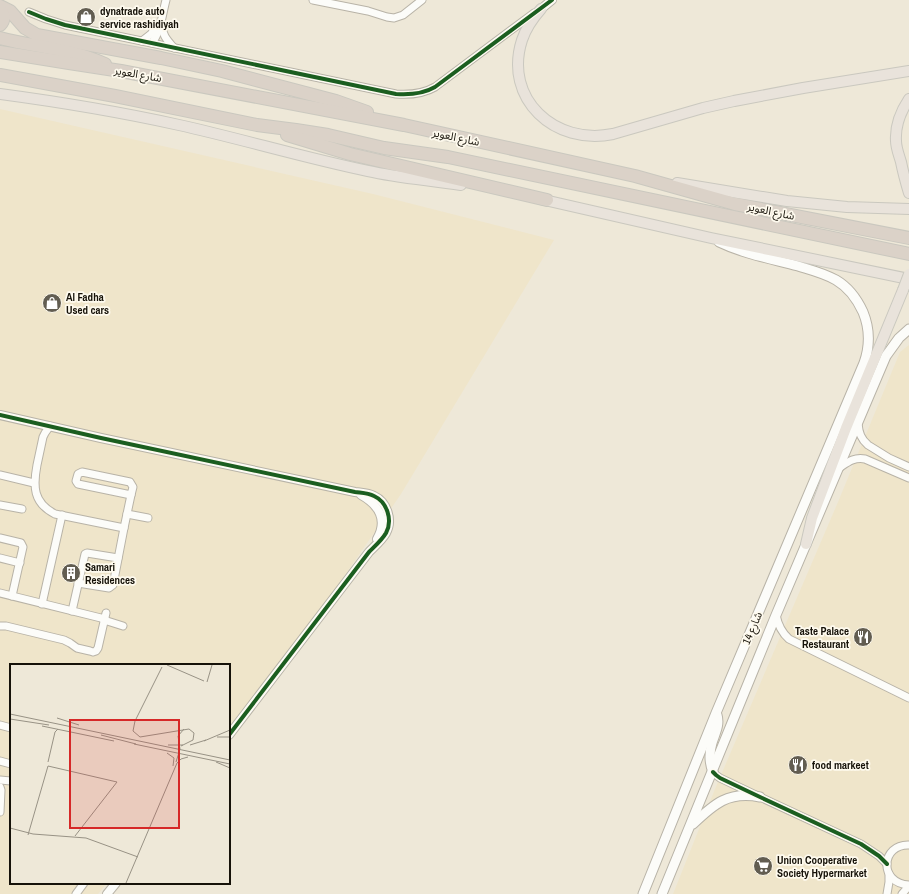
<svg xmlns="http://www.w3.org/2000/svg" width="909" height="894" viewBox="0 0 909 894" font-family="'Archivo Narrow','Noto Sans Arabic',sans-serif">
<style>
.built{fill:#efe5ca}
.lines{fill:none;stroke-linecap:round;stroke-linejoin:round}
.minor-casing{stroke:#b8b3a7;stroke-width:9}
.tertiary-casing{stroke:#b8b3a7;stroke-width:10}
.secondary-casing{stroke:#b8b3a7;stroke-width:11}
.primary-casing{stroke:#cac8bf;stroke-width:12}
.motorway-casing{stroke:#cac8bf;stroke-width:14}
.minor{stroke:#fcfcf9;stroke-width:7}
.tertiary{stroke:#fcfcf9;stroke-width:8}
.secondary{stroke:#fcfcf9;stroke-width:9}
.primary{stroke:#e9e3db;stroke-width:10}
.motorway{stroke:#dbd2c8;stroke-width:12}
.primary-bridge-casing{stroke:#cac8bf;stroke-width:12;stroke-linecap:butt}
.primary-bridge{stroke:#e9e3db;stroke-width:10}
.cycleway-casing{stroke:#fefaee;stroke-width:6}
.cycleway{stroke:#1b5e20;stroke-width:4}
.labels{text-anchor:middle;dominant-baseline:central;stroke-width:3.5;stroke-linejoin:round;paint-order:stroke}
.poi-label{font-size:11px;font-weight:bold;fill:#161209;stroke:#fefaee;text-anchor:start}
.street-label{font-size:11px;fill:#161209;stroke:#fefaee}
.inset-road{fill:none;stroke:#989285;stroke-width:1}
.view{fill:#d62828;fill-opacity:0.15;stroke:#d62828;stroke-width:2}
.inset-edge{fill:none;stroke:#161209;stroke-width:2}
</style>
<rect width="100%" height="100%" fill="#eee8d8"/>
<g class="built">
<path d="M0 109 373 194 554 240 401 494 318 614 229 728V665H11V883H107L98 894H0Z"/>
<path d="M909 345V894H673L715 789 838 502 900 352Z"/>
</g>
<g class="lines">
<defs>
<g id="minor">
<path d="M313 0 368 11 387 17 394 18 403 15 422 0"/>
<path d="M29 12 46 19 65 25 396 94C410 95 423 94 435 87L534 13"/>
<path d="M162 24C162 35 167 40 174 48"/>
<path d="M142 41 151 34 158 24"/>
<path d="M152 43C161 31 162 15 166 0"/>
<path d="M858 424C859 433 861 439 868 445L889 458 909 467"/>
<path d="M50 426 45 433 43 437C41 446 39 456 37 465 33 486 33 503 55 514L124 528"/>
<path d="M839 468C848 462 854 457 865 459L909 478"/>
<path d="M82 472 130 482 133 487 131 495 78 484 76 481 78 474Z"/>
<path d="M0 475 34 483"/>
<path d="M0 505 22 509"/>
<path d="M127 514 148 518"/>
<path d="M0 538 21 543 23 547 12 596"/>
<path d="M0 558 20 563"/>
<path d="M78 583 109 588 113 585 124 528 131 495"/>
<path d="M0 593 105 619"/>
<path d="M42 604 62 515"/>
<path d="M72 611 85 554 87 553 118 558"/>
<path d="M776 615C778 625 781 632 789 639L909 698"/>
<path d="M104 620 123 626"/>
<path d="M0 626H6L64 640 70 643 77 648 90 651 93 652 96 651 98 648 106 613"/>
<path d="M0 725 11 728"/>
<path d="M0 761 11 764"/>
<path d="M713 772 716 775 720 778 760 797 861 844 879 856 887 864"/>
<path d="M0 780 11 781"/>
<path d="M0 787 1 790 0 812"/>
<path d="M909 845C881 844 878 883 909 885"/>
<path d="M76 894 84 883"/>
<path d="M887 894 889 882V874"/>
<path d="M902 894 909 886"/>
</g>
<g id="tertiary">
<path d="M541 9 552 0"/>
<path d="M0 415 101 438 355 492C362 493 368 493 374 496 387 502 393 520 386 533 382 540 375 546 369 552L229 735"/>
<path d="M361 495C379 505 388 520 377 539"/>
<path d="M107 894 116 883"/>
</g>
<g id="secondary">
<path d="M713 772C709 762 709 753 712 743 715 733 720 725 717 715"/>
<path d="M693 824C714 804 728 791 760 797"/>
<path d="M643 894 716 713 864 363C870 346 870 329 863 312 857 299 848 287 836 280 824 273 811 270 798 266 772 259 744 254 719 242"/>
<path d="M662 894 776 615 886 356 899 338 909 329"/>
</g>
<g id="primary">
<path d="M541 9C533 18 526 28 522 40 503 99 555 146 613 134L703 108 734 101 803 88 909 71"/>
<path d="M0 94C60 102 120 112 179 125 242 139 305 158 368 171 399 178 430 180 461 185"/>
<path d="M909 99C901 111 895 126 896 141 896 148 899 155 901 162 903 172 906 183 909 193"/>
<path d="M677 183 787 201 847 207 909 209"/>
<path d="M540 199 711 238 909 279"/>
<path d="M806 544 812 518 846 428 903 290"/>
</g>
<g id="motorway">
<path d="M0 6 10 11 25 28 37 35 161 58 222 71 336 101 367 112"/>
<path d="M0 10C4 15 5 20 0 25"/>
<path d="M0 38C35 47 72 49 105 64"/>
<path d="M0 52 69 63 121 71 404 125 635 176 735 204 909 238"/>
<path d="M0 75 115 96 257 125 296 130 328 135 384 148 448 157 909 254"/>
<path d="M287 135 350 154 547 200"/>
</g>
</defs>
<use href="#minor" class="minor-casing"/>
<use href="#tertiary" class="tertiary-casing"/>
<use href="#secondary" class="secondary-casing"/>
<use href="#primary" class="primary-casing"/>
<use href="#motorway" class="motorway-casing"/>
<use href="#minor" class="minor"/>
<use href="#tertiary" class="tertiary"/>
<use href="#secondary" class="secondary"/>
<use href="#primary" class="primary"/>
<use href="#motorway" class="motorway"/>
<defs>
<path id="primary-bridge" d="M903 290 909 274"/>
</defs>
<use href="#primary-bridge" class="primary-bridge-casing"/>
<use href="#primary-bridge" class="primary-bridge"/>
<defs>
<g id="cycleway">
<path d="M29 12 46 19 65 25 396 94C410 95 423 94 435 87L552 0"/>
<path d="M0 415 101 438 355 492C362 493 368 493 374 496 387 502 393 520 386 533 382 540 375 546 369 552L229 735"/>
<path d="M713 772 716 775 720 778 760 797 861 844 879 856 887 864"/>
</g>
</defs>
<use href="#cycleway" class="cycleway-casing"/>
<use href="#cycleway" class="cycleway"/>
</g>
<defs>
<symbol id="shop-disc" viewBox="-11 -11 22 22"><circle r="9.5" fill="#625d51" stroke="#fefaee"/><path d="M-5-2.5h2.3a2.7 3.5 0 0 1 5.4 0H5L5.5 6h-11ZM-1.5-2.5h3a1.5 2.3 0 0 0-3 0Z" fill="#fff"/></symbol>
<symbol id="building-disc" viewBox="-11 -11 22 22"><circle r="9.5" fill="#625d51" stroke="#fefaee"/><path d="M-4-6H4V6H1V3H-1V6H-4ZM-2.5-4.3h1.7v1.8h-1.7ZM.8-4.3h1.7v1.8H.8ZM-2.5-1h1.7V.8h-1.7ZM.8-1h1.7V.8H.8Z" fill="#fff"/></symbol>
<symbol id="restaurant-disc" viewBox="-11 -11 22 22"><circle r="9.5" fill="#625d51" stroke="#fefaee"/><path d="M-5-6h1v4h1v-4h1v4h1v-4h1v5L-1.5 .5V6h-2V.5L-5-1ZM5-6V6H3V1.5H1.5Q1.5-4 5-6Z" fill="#fff"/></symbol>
<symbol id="supermarket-disc" viewBox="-11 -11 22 22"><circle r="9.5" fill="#625d51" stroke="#fefaee"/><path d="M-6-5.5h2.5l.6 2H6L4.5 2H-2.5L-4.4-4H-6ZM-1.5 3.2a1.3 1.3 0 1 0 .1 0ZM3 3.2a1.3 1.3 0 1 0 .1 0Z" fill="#fff"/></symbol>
</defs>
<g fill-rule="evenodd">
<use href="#shop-disc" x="75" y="6" width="22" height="22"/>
<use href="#shop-disc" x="41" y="292" width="22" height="22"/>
<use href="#building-disc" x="60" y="562" width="22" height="22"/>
<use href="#restaurant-disc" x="852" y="626" width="22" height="22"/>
<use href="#restaurant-disc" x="787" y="754" width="22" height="22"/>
<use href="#supermarket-disc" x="752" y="855" width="22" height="22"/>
</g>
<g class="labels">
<g class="poi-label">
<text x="100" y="11">dynatrade auto<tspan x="100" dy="13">service rashidiyah</tspan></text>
<text x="66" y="297">Al Fadha<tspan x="66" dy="13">Used cars</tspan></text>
<text x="85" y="567">Samari<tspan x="85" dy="13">Residences</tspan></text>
<text x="849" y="631" text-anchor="end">Taste Palace<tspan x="849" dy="13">Restaurant</tspan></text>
<text x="812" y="765">food markeet</text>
<text x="777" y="860">Union Cooperative<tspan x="777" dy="13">Society Hypermarket</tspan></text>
</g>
<g class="street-label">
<text transform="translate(138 74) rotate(10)">شارع العوير</text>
<text transform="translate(456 137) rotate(12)">شارع العوير</text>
<text transform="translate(771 211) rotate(12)">شارع العوير</text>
<text transform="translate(752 628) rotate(-67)">شارع 14</text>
</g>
</g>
<g transform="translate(10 664)">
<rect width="220" height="220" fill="#eee8d8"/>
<path class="inset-road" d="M157 1 194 17M197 18 202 1M0 50 220 96M47 54 69 61M0 55 39 61M125 57 152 3M125 57 123 67 130 73 179 65 184 69 183 76 171 82M32 62 104 77M91 71 126 80M207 73H220M194 77 220 66M124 80 220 100M158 81H173M180 81 196 76M157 89 164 94 163 102M38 98 45 68 48 65M166 98 170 85 168 72 174 65M206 98 220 104M38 102 107 118 65 172M0 164 23 170 76 174 128 193M18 171 38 102M116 219 167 99 171 95 178 93"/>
<path class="view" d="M60 56H169V164H60Z"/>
<rect width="220" height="220" class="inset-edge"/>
</g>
</svg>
